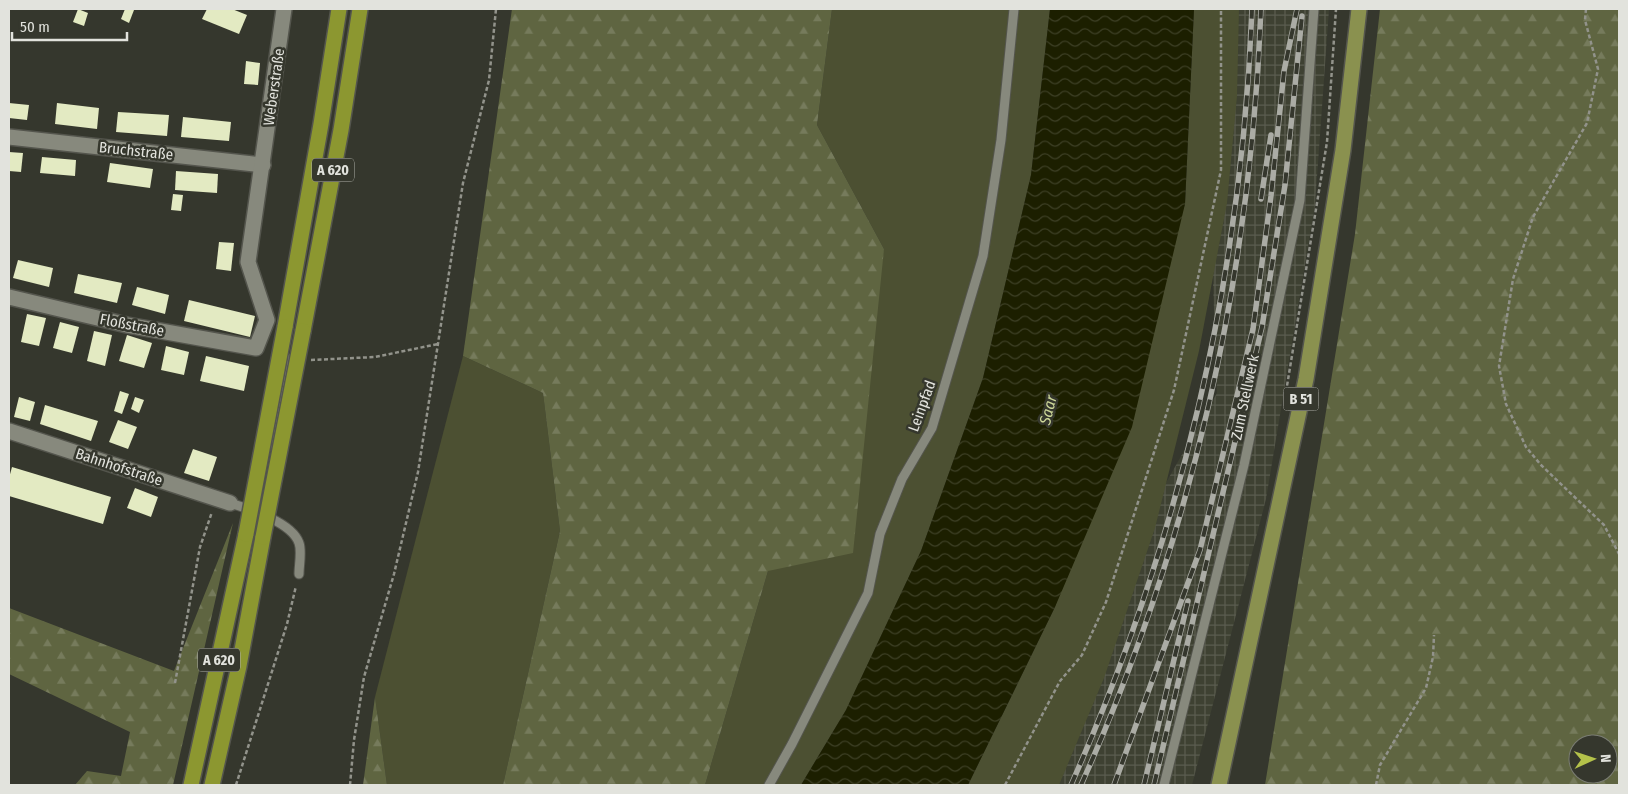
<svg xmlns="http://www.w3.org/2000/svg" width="1628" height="794" viewBox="0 0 1628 794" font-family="'Fira Sans Condensed',sans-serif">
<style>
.industrial{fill:url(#industrial-grid)}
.grass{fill:#4c5032}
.forest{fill:url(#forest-firs);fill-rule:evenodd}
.water{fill:url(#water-waves)}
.building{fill:#e3eac2}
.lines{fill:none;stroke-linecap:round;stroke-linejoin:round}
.service-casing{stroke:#54554d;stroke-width:11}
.minor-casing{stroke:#54554d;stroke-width:18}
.primary-casing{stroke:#54554d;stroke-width:18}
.motorway-casing{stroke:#54554d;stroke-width:18}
.path{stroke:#92938b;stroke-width:2.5;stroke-dasharray:4 2.5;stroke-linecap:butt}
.service{stroke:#87897d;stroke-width:9}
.minor{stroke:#87897d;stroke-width:15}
.primary{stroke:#8a914f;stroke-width:15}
.motorway{stroke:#8c9730;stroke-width:15}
.rail-casing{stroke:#abaca5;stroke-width:5.5}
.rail{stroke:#35372d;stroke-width:4;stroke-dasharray:11;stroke-linecap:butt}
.motorway-bridge-casing{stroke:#54554d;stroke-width:18;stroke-linecap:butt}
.motorway-bridge{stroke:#8c9730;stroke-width:15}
.labels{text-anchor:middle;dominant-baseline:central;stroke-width:5;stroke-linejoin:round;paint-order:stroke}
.shield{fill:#35372d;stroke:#aeafa8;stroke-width:1}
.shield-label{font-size:14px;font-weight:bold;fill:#e2e3dd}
.street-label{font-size:15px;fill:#e2e3dd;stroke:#35372d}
.water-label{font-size:16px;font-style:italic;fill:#ced899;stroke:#35372d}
</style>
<defs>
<pattern id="industrial-grid" width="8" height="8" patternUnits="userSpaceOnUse" patternTransform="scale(1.25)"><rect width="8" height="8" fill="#3e4132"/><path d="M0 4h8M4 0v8" fill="none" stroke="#5a5c4f"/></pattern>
<pattern id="forest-firs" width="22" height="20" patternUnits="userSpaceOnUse" patternTransform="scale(1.25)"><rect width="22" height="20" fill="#5f6541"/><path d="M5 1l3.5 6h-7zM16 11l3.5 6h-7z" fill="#767b5c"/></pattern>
<pattern id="water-waves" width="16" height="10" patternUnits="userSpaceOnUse" patternTransform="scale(1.25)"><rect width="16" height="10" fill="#1c1f00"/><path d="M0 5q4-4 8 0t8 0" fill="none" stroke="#3d3f25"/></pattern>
</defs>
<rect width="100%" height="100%" fill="#35372d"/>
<path class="industrial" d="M1203 9H1329L1315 205 1266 499 1192 785H994L1217 393Z"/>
<g class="grass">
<path d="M832 9H1050L1031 175 983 378 921 551 846 710 801 785H705L768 571 884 249 817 125Z"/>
<path d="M1194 9H1239L1237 96 1227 203 1199 351 1155 528 1104 678 1059 785H968L1055 607 1185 204Z"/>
<path d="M463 356 543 393 560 531 503 785H387L375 697Z"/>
</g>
<g class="forest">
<path d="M512 9H832L817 125 884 249 853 553 768 571 705 785H503L560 531 543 393 463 356Z"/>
<path d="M1380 9H1619V785H1265L1355 234ZM1578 744H1608V774H1578Z"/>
<path d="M233 523 173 785H75L87 771 121 776 130 732 9 674V608L174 671Z"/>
<path d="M375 697 387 785H363Z"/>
</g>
<path class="water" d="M1050 9H1194L1185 204 1132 427 1055 607 968 785H801L846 710 921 551 983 378 1031 175Z"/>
<g class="building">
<path d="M78 9 88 13 84 26 73 22Z"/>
<path d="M125 9 134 10 129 23 121 19Z"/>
<path d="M207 9H232L247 15 239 34 202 19Z"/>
<path d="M246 61 260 63 258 85 244 84Z"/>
<path d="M9 103 29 105 27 120 9 118Z"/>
<path d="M57 103 99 108 97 129 55 124Z"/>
<path d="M118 112 169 115 167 136 116 132Z"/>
<path d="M183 117 231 122 229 141 181 137Z"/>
<path d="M9 152 23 153 21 172 9 171Z"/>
<path d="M42 157 76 160 75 176 40 173Z"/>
<path d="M110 163 153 169 150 188 107 182Z"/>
<path d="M176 171 218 174 217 193 175 190Z"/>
<path d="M173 194 183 195 181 211 171 210Z"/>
<path d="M219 242 234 243 231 271 216 269Z"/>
<path d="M18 260 53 268 49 287 13 278Z"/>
<path d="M78 274 122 283 117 303 74 293Z"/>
<path d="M137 287 169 295 165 314 132 305Z"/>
<path d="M189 300 255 316 250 337 184 321Z"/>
<path d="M27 314 46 318 39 346 21 342Z"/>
<path d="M60 322 79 327 72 353 53 348Z"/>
<path d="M94 331 112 335 105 366 87 361Z"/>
<path d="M127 335 152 343 144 368 119 361Z"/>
<path d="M166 346 189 352 184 375 161 370Z"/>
<path d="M206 356 249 366 244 391 200 381Z"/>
<path d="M120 391 129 394 122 414 114 411Z"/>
<path d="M19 397 35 402 30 421 14 417Z"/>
<path d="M135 397 144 400 139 413 131 409Z"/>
<path d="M45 405 98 421 91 441 40 424Z"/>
<path d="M118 420 137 427 128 449 109 442Z"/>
<path d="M193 449 217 457 209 481 184 473Z"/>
<path d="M12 467 111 497 103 524 9 496V478Z"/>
<path d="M135 488 158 497 151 517 127 508Z"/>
</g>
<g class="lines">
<defs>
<g id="service">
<path d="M273 446 289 359"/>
<path d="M230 503C249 509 292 522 299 543 302 551 299 565 299 574"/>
<path d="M769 785 792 744 868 593 880 534 902 479 932 428 983 256 1001 140 1014 9"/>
<path d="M1164 785 1244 465 1300 200 1314 9"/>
</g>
<g id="minor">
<path d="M9 137 263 165"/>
<path d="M9 297 127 325 256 348 267 320 248 262 284 9"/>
<path d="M9 431 230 503"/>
</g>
<path id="primary" d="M1219 785 1306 379 1343 150 1359 9"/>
<g id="motorway">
<path d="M285 327 321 124 339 9"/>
<path d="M303 331 341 130 360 9"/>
<path d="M191 785 246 534"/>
<path d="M212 785 239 666 263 537"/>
</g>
</defs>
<use href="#service" class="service-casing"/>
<use href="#minor" class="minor-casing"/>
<use href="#primary" class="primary-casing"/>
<use href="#motorway" class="motorway-casing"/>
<g class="path">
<path d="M1586 9 1585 20 1598 69 1587 123 1533 217 1513 279 1499 366 1506 404 1526 447 1541 465 1604 525 1619 554"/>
<path d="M311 360 375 357 438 344"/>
<path d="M1286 392 1327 142 1336 9"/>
<path d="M175 683 200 547 212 512"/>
<path d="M236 785 287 624 296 586"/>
<path d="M350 785 354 740 364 677 394 574 418 472 463 183 489 80 496 9"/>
<path d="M1005 785 1060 681 1082 655 1106 602 1174 390 1221 170V9"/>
<path d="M1376 785 1380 765 1426 688 1433 657 1434 635"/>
</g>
<use href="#service" class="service"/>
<use href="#minor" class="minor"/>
<use href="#primary" class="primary"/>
<use href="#motorway" class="motorway"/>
<defs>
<g id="rail">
<path d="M1261 199 1271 135"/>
<path d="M1071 785C1180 540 1242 277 1252 9"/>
<path d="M1081 785C1191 541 1251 276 1261 9"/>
<path d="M1114 785 1200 550 1253 329 1271 196 1284 71 1297 9"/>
<path d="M1144 785 1188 601"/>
<path d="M1154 785 1262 327 1285 185 1302 16"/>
</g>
</defs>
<use href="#rail" class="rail-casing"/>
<use href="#rail" class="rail"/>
<defs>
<g id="motorway-bridge">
<path d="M246 534 285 327"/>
<path d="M263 537 303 331"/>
</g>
</defs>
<use href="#motorway-bridge" class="motorway-bridge-casing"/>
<use href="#motorway-bridge" class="motorway-bridge"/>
</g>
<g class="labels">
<g class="shield">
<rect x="312" y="158.5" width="42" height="23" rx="4"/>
<rect x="1283.5" y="387.5" width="35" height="23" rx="4"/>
<rect x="198" y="648.5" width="42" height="23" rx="4"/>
</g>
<g class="shield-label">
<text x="333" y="170">A 620</text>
<text x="1301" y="399">B 51</text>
<text x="219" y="660">A 620</text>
</g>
<g class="street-label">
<text transform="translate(274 87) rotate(-82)">Weberstraße</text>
<text transform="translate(136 151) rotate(6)">Bruchstraße</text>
<text transform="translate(132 325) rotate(11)">Floßstraße</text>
<text transform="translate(1245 397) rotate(-78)">Zum Stellwerk</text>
<text transform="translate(922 406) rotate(-70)">Leinpfad</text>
<text transform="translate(119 467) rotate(18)">Bahnhofstraße</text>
</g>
<g class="water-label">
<text transform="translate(1048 410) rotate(-76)">Saar</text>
</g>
</g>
<rect width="1628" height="794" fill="none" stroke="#e2e3dd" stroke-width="20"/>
<g transform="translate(1593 759) rotate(87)"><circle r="24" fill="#35372d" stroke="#7a7c73"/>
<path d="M0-4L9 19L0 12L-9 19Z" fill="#b4c24a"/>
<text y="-8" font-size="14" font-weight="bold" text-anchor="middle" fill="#e2e3dd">N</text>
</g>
<path d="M12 32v8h115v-8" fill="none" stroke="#e2e3dd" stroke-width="2.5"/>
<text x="20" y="32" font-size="15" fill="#e2e3dd" stroke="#35372d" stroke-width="4" paint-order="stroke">50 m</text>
</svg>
